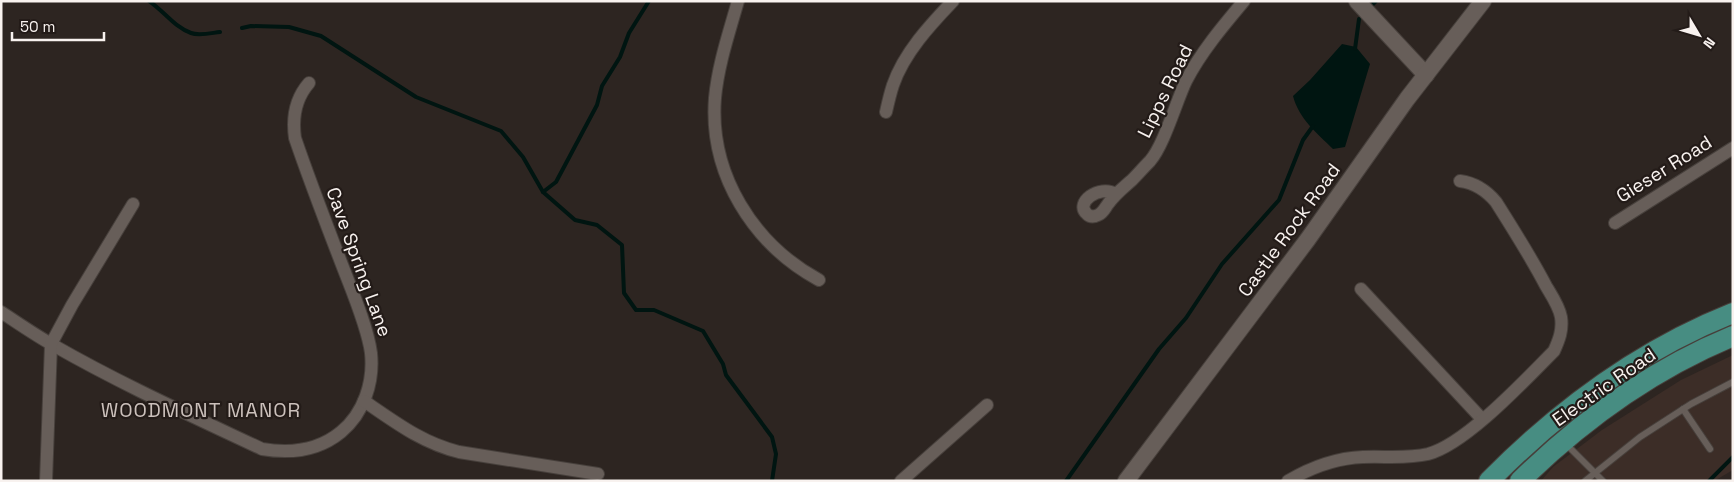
<svg xmlns="http://www.w3.org/2000/svg" width="1734" height="482" viewBox="0 0 1734 482" font-family="'Space Grotesk',sans-serif">
<style>
.built{fill:#3c2d27}
.water{fill:#001511}
.lines{fill:none;stroke-linecap:round;stroke-linejoin:round}
.stream{stroke:#001511;stroke-width:4}
.service-casing{stroke:#47403c;stroke-width:8}
.minor-casing{stroke:#47403c;stroke-width:14}
.tertiary-casing{stroke:#47403c;stroke-width:18}
.primary-casing{stroke:#47403c;stroke-width:22}
.service{stroke:#675e59;stroke-width:6}
.minor{stroke:#675e59;stroke-width:12}
.tertiary{stroke:#675e59;stroke-width:16}
.primary{stroke:#478d82;stroke-width:20}
.labels{text-anchor:middle;dominant-baseline:central;stroke-width:4.5;stroke-linejoin:round;paint-order:stroke}
.street-label{font-size:19px;fill:#f8f2ef;stroke:#231b18}
.neighbourhood-label{font-size:20px;letter-spacing:1px;fill:#cbc0bb;stroke:#231b18}
</style>
<rect width="100%" height="100%" fill="#2d2521"/>
<path class="built" d="M1733 355V470L1714 481H1541L1553 467 1602 430 1681 380Z"/>
<path class="water" d="M1342 44 1356 47 1370 64 1345 147 1333 149C1317 133 1299 119 1293 96L1310 80Z"/>
<g class="lines">
<g class="stream">
<path d="M149 1C164 11 174 27 191 33 199 36 211 33 220 32"/>
<path d="M1373 4 1376 1"/>
<path d="M242 28 251 26 289 27 321 36 416 97 501 131 523 157 543 192 575 220 597 225 622 245 624 293 636 310H654L703 331 723 364 726 375 772 437 776 454 772 481"/>
<path d="M1355 49 1359 19"/>
<path d="M543 192 556 182 597 105 602 86 620 57 629 33 649 1"/>
<path d="M1066 481 1159 349 1186 318 1222 264 1279 200 1303 140 1313 126"/>
<path d="M1709 481 1733 457"/>
</g>
<defs>
<g id="service">
<path d="M1683 409 1710 449"/>
<path d="M1565 443 1595 473 1640 437 1691 404 1733 382"/>
<path d="M1585 481 1595 473 1603 481"/>
</g>
<g id="minor">
<path d="M738 1C729 33 718 65 715 98 709 174 753 244 819 280"/>
<path d="M886 112C888 103 890 94 893 85 904 53 930 25 953 1"/>
<path d="M1116 194C1099 184 1074 203 1087 214 1090 217 1094 217 1098 215 1103 213 1105 208 1108 204 1115 194 1123 188 1132 180 1138 174 1144 167 1150 161 1164 145 1176 102 1186 81 1201 52 1223 26 1244 1"/>
<path d="M1615 223 1733 148"/>
<path d="M1361 289 1482 419"/>
<path d="M1 312C18 323 35 335 53 345 121 384 192 416 262 449 291 454 318 451 341 432 364 413 374 382 371 353 368 329 353 293 344 270 327 226 310 182 295 138 292 117 295 99 309 83"/>
<path d="M364 401C395 422 422 443 459 452L598 474"/>
<path d="M46 481 51 344 72 305 133 204"/>
<path d="M901 481 987 405"/>
<path d="M1288 481C1310 468 1337 458 1363 457 1385 456 1407 459 1428 454 1466 444 1525 380 1554 351 1559 340 1563 330 1561 317 1559 306 1552 296 1546 286 1531 257 1513 229 1496 202 1486 190 1475 183 1460 181"/>
</g>
<g id="tertiary">
<path d="M1357 1 1426 75"/>
<path d="M1126 481 1308 239 1407 99 1483 1"/>
</g>
<g id="primary">
<path d="M1489 481C1559 410 1640 350 1733 313"/>
<path d="M1520 481C1581 421 1653 369 1733 336"/>
</g>
</defs>
<use href="#service" class="service-casing"/>
<use href="#minor" class="minor-casing"/>
<use href="#tertiary" class="tertiary-casing"/>
<use href="#primary" class="primary-casing"/>
<use href="#service" class="service"/>
<use href="#minor" class="minor"/>
<use href="#tertiary" class="tertiary"/>
<use href="#primary" class="primary"/>
</g>
<g class="labels">
<g class="street-label">
<text transform="translate(1165 91) rotate(-64)">Lipps Road</text>
<text transform="translate(1664 169) rotate(-32)">Gieser Road</text>
<text transform="translate(1289 230) rotate(-54)">Castle Rock Road</text>
<text transform="translate(359 262) rotate(70)">Cave Spring Lane</text>
<text transform="translate(1604 387) rotate(-35)">Electric Road</text>
</g>
<g class="neighbourhood-label">
<text x="201" y="410">WOODMONT MANOR</text>
</g>
</g>
<rect width="1734" height="482" fill="none" stroke="#f8f2ef" stroke-width="5"/>
<g transform="translate(1699 35) rotate(128)" stroke="#231b18" stroke-width="4" paint-order="stroke">
<path d="M0-4L9 19L0 12L-9 19Z" fill="#f8f2ef"/>
<text y="-8" font-size="14" font-weight="bold" text-anchor="middle" fill="#f8f2ef">N</text>
</g>
<path d="M12 32v8h92v-8" fill="none" stroke="#f8f2ef" stroke-width="2.5"/>
<text x="20" y="32" font-size="15" fill="#f8f2ef" stroke="#231b18" stroke-width="4" paint-order="stroke">50 m</text>
</svg>
